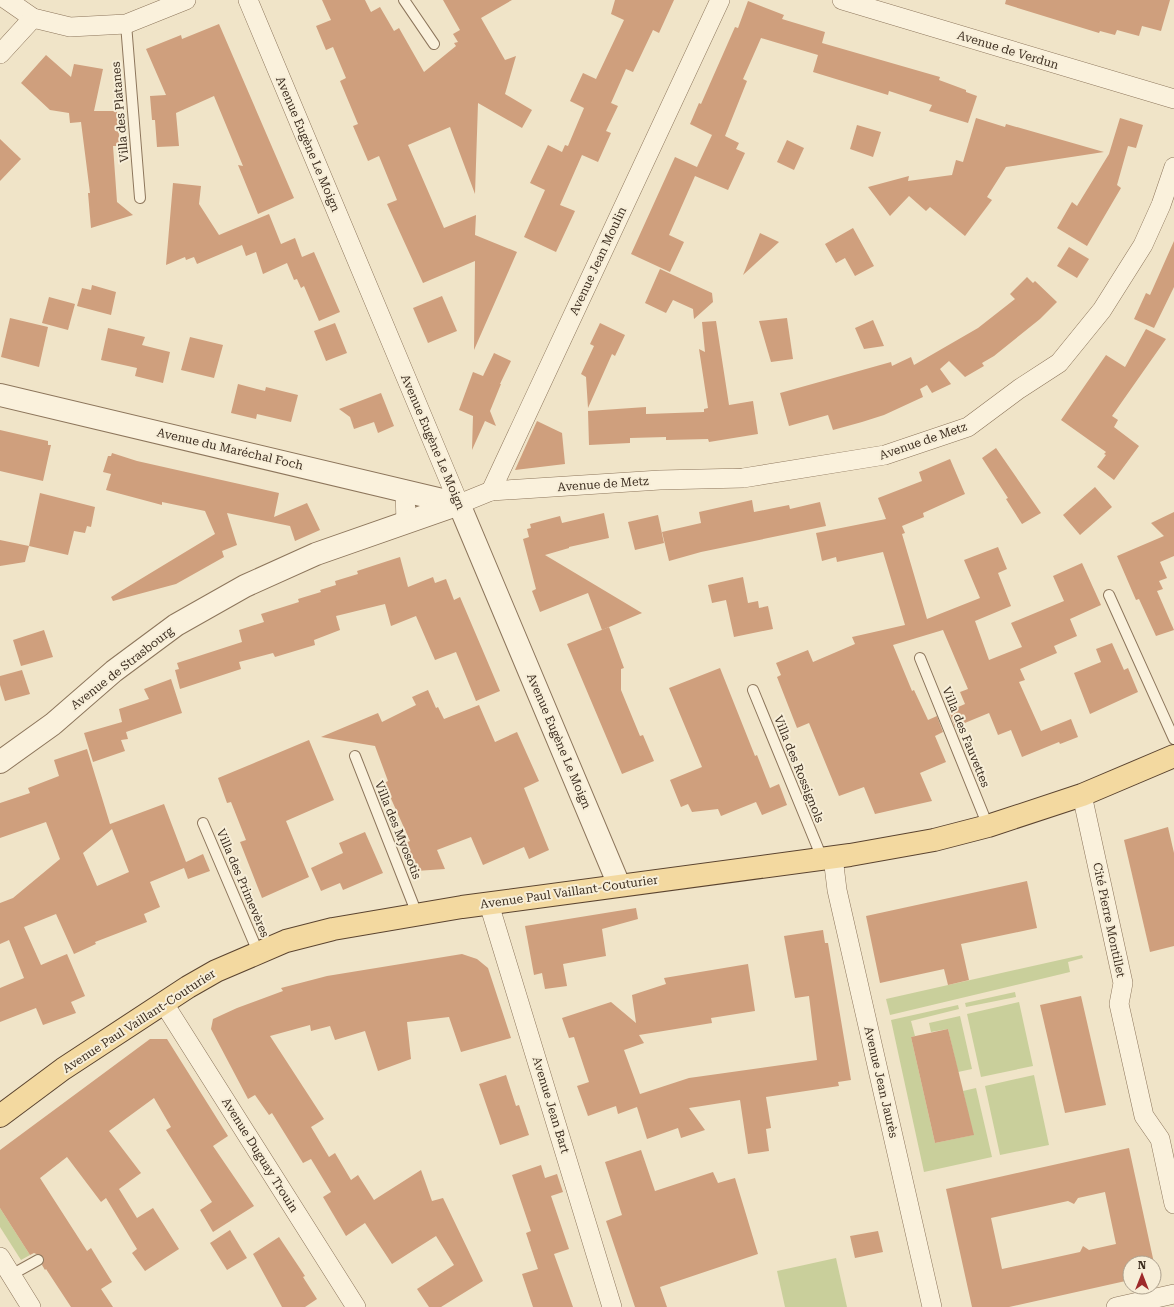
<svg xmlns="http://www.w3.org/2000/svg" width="1174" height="1307" viewBox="0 0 1174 1307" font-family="'Roboto Serif',serif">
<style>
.green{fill:#c9cf9b}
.building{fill:#cf9f7d;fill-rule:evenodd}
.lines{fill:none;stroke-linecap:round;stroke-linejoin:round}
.service-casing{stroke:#8d765c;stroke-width:12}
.minor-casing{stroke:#8d765c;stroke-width:20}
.tertiary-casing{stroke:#8d765c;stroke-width:24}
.primary-casing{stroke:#5b4430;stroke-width:24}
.service{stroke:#faf1dc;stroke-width:10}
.minor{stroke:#faf1dc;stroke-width:19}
.tertiary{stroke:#faf1dc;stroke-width:22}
.primary{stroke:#f3d9a0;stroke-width:22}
.labels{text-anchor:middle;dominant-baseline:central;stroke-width:4;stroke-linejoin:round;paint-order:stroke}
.street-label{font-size:12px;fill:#3d2e20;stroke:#f7eed8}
</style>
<rect width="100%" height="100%" fill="#f0e4c8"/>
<g class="green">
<path d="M1082 955 1083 958 1068 962 1070 972 890 1015 886 999Z"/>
<path d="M1015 992 1016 997 966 1007 965 1003Z"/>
<path d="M1019 1002 1033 1066 981 1077 967 1014Z"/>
<path d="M958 1005 959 1009 911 1021 915 1036 911 1037 935 1143 973 1135 963 1091 976 1088 992 1157 924 1172 891 1020Z"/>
<path d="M960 1016 972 1069 958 1072 948 1029 931 1032 929 1023Z"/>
<path d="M1034 1075 1049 1145 1000 1155 985 1086Z"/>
<path d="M0 1208 30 1255 21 1260 0 1227Z"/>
<path d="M836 1258 847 1307H785L777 1271Z"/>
</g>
<g class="building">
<path d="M322 0H365L371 12 380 7 394 31 399 28 424 72 456 46 454 43 458 42 453 34 460 30 443 0H512L481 18 505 60 516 56 505 94 532 110 522 128 478 103 475 194 450 127 408 145 444 228 476 215 475 235 517 252 474 350 475 261 423 283 387 204 397 200 379 156 368 161 353 126 358 124 340 81 346 78 333 47 326 50 316 26 331 20Z"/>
<path d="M615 0H674L659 33 653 30 633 72 626 69 611 103 618 106 606 131 611 133 598 162 582 155 560 205 575 211 556 252 524 237 545 190 530 183 548 145 562 152 565 145 568 146 584 108 570 101 583 73 596 79 624 20 611 14Z"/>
<path d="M1006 0H1170L1161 31 1142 26 1139 36 1117 30 1115 35 1100 31 1099 33 1005 4Z"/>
<path d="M748 1 784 15 782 19 825 32 822 43 940 77 939 80 966 90V92L977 96 968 123 929 111 932 105 889 91 888 95 813 72 818 55 761 38 743 79 747 81 725 136 739 143 736 149 745 153 728 190 695 176 669 235 684 242 670 272 631 254 675 157 697 167 712 135 690 124 699 103 701 104 735 27 738 28Z"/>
<path d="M219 24 294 198 258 214 238 165 243 166 214 96 176 113 179 146 157 147 155 120H152L150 96 166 95 146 49 181 35 182 39Z"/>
<path d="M46 55 71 77 74 64 103 69 94 111H117L120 146H113L117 202 133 215 91 228 88 193H90L81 122 70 123 69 113 50 110 21 83Z"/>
<path d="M976 118 1005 127 1006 124 1104 152 1006 167 987 197 992 200 965 236 930 207 926 211 909 196 890 216 868 187 909 176 908 181 952 175 956 160 963 162Z"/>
<path d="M1120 118 1143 125 1136 148 1128 146 1117 185 1121 188 1087 246 1057 228 1072 202 1077 206 1109 154Z"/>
<path d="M857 125 881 132 873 157 850 149Z"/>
<path d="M0 139 21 159 0 181Z"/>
<path d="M787 140 804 148 794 170 777 162Z"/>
<path d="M173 183 201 186 199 204 219 235 269 214 281 244 295 238 302 257 314 252 340 312 319 321 304 286 301 288 297 279 294 280 287 263 263 274 256 252 246 256 242 245 197 264 194 257 186 260 185 257 166 265Z"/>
<path d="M853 228 874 266 855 276 845 258 836 263 825 244Z"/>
<path d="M760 233 779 242 743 275Z"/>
<path d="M1174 241V287L1154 328 1134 319 1146 293 1150 295Z"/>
<path d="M1069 247 1089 259 1077 278 1057 266Z"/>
<path d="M660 269 712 293 713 302 694 319 693 309 673 300 666 313 645 303Z"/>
<path d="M1027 277 1033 283 1035 281 1057 302 1040 319 994 356 982 363 984 366 965 377 949 361 940 369 951 384 932 393 927 385 920 389 923 397 884 415 862 422 833 430 828 415 789 426 780 393 891 362 892 366 911 357 914 365 978 328 1015 299 1010 294Z"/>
<path d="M92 285 116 292 111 315 77 306 82 288 91 290Z"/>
<path d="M442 296 457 331 428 343 413 308Z"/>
<path d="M49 297 75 304 68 330 42 323Z"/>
<path d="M10 318 48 327 39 367 1 357Z"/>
<path d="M787 318 793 359 771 362 759 321Z"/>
<path d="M873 320 884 346 864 349 855 328Z"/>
<path d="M716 321 729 405 753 401 758 434 709 442 708 439 666 440V437L630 438V443L589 445 588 411 646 407V414L704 412V409L708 408 699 349 705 352 702 322Z"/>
<path d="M335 323 347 353 326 361 314 331Z"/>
<path d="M600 323 625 335 615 356 612 354 588 408 586 377 581 374 594 346 590 344Z"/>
<path d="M108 328 145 337 142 345 170 352 163 383 135 376 137 368 101 360Z"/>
<path d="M1146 329 1166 339 1112 416 1118 420 1114 427 1139 446 1114 480 1097 467 1106 455 1104 454 1106 452 1061 420 1106 355 1125 367Z"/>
<path d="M190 337 223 345 214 378 181 370Z"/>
<path d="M494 353 511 361 500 384H501L490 411 496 426 485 421 472 450 473 416 459 410 473 372 483 376Z"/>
<path d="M238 384 265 391 266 387 298 395 291 422 257 414 256 419 231 413Z"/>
<path d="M381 393 394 426 378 433 374 422 354 429 350 417 339 409Z"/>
<path d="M537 421 562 433 565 464 515 470Z"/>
<path d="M0 430 48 441V445H51L43 481 0 471Z"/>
<path d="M996 448 1041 513 1022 524 1006 499 1008 498 982 458Z"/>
<path d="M112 453 137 461 279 493 274 517 307 503 320 530 295 541 290 526 227 513 237 545 222 551 224 557 176 584 113 601 111 597 215 534 205 511 162 502V505L106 490 111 474 103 472 108 456H111Z"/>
<path d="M950 459 965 494 923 513 924 517 902 526 905 533 902 534 927 619 980 598 964 560 998 547 1007 569 998 573 1011 606 975 621 989 660 1022 647 1011 623 1064 601 1053 576 1082 563 1101 605 1070 619 1077 636 1054 646 1057 653 1020 669 1025 680 1019 682 1041 731 1071 719 1078 737 1060 744 1059 742 1022 757 1011 730 998 735 989 713 955 727 949 711 965 704 960 692 968 689 943 630 893 645 912 691 914 690 928 720 937 716 943 732 935 736 946 762 920 773 932 801 875 814 864 787 839 796 809 723 797 728 777 677 781 675 776 663 808 650 813 662 855 644 852 637 905 625 883 552 837 562 836 557 822 561 816 533 886 519 878 498 922 481 919 472Z"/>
<path d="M1095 487 1112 507 1080 535 1063 515Z"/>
<path d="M40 493 95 507 91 527 87 526 85 533 74 531 68 555 29 546Z"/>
<path d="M752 500 754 512 789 505 790 509 820 502 826 526 701 552 669 561 662 532 701 523 699 512Z"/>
<path d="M1174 512V556L1160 562 1167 578 1159 581 1163 589 1157 591 1174 630 1156 636 1139 599 1136 600 1117 556 1164 536 1151 523Z"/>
<path d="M604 513 609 538 569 547V548L545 555 642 613 602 630 588 593 540 612 532 591 536 589 523 539 529 537 527 529 531 528 530 524 560 516 562 523Z"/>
<path d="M658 515 664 543 635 550 628 522Z"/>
<path d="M0 540 29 546 25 562 0 566Z"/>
<path d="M400 557 408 587 433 577 435 583 446 579 454 600 460 597 500 691 476 701 456 652 435 660 416 616 391 626 385 604 336 616 340 630 314 640 315 645 275 657 273 653 239 662 241 669 180 689 175 670 179 669 177 663 242 642 239 630 264 622 261 614 299 602 298 599 321 592 320 590 336 585 335 581 358 574 357 571Z"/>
<path d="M743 577 748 603 758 601 759 608 768 606 773 629 734 637 726 600 712 603 708 585Z"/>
<path d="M609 627 624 668 621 669V690L640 736 643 735 654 761 622 774 567 644Z"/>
<path d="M44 630 53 657 21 666 13 640Z"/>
<path d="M1112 643 1124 670 1128 668 1138 692 1090 714 1074 673 1101 662 1096 649Z"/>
<path d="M720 668 755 756 757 755 770 788 779 784 787 805 762 815 756 802 721 816 718 809 692 812 688 804 681 807 670 780 702 767 669 688Z"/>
<path d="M22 670 30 694 5 701 0 685V676Z"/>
<path d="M171 679 182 713 126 732 128 739 121 740 125 751 93 762 84 733 122 722 119 709 149 699 144 689Z"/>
<path d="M428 690 436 708 438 707 444 719 479 705 495 742 517 732 539 781 524 788 549 850 529 859 524 847 483 865 471 837 437 850 445 869 416 871 405 843 410 841 384 783 388 781 375 746 321 737 378 713 382 722 416 705 412 697Z"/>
<path d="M309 740 334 800 286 821 309 877 262 898 240 842 246 840 231 802 227 803 218 778Z"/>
<path d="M87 749 110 824 164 804 186 862 203 854 210 871 188 879 184 868 150 882 160 907 144 914 147 922 95 942 96 944 74 954 56 914 24 927 41 965 67 954 85 996 71 1002 76 1013 43 1025 36 1008 0 1022V988L24 978 9 940 0 944V903L13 898 60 859 46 822 0 838V803L30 793 28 788 59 776 54 760ZM112 829 129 872 97 886 83 853Z"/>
<path d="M1168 827 1174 853V946L1150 952 1124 840Z"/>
<path d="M365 832 383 873 343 890 340 883 321 891 311 868 343 853 339 843Z"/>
<path d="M1027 881 1037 928 961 944 969 980 948 985 944 969 880 983 866 916Z"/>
<path d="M636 908 638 919 602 929 606 956 563 964 567 986 545 989 542 973 534 975 525 926Z"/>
<path d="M823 930 825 943H828L851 1080 838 1082 839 1086 766 1097 771 1128 766 1129 769 1151 748 1154 740 1100 689 1108 705 1130 681 1138 678 1128 647 1139 637 1107 618 1114 616 1106 588 1116 577 1086 589 1082 574 1037 569 1038 562 1018 611 1002 636 1023 632 995 666 984 664 978 748 964 755 1011 711 1018 712 1023 639 1035 644 1043 624 1050 640 1094 689 1078 817 1060 809 996 795 998 784 936Z"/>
<path d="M462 954 477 959 488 968 511 1038 461 1052 449 1017 407 1022 411 1059 378 1071 365 1031 335 1040 330 1026 311 1031 310 1025 270 1036 324 1119 311 1127 329 1157 335 1153 351 1180 358 1175 374 1200 421 1170 432 1201 443 1198 483 1281 441 1307H429L417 1289 454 1265 436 1236 392 1264 365 1223 346 1236 323 1197 331 1192 311 1159 303 1163 272 1113 269 1115 255 1095 248 1099 211 1029 213 1019 237 1008 283 991 281 988 327 976Z"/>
<path d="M1081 996 1106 1105 1065 1113 1040 1005Z"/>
<path d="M948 1029 974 1135 935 1143 911 1037Z"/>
<path d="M150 1039H167L228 1136 213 1146 254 1206 213 1232 200 1210 212 1202 166 1130 171 1127 154 1098 109 1131 141 1173 119 1189 137 1218 153 1208 179 1249 145 1271 132 1253 137 1249 106 1198 101 1202 67 1157 40 1178 87 1251 91 1248 112 1282 101 1289 113 1307H71L46 1269 45 1270 42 1265 44 1260 43 1257 34 1253 30 1255 0 1208V1150Z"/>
<path d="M506 1075 516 1106 519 1105 529 1135 500 1145 479 1084Z"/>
<path d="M1129 1148 1154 1263H1130V1280L1009 1307H972L946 1189ZM1105 1192 1116 1244 1089 1250 1083 1246 1080 1252 1002 1269 991 1218 1068 1201 1074 1204 1078 1198Z"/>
<path d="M641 1150 655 1191 713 1172 718 1183 735 1178 758 1254 660 1287 667 1307H635L606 1221 622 1215 605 1162Z"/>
<path d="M541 1165 545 1178 557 1174 563 1192 551 1196 569 1249 554 1254 573 1307H533L522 1274 538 1269 526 1233 531 1231 512 1175Z"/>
<path d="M230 1230 247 1258 227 1270 210 1243Z"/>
<path d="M878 1231 883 1252 855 1258 850 1236Z"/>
<path d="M279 1237 305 1276 303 1277 317 1299 305 1307H282L253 1254Z"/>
</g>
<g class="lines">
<defs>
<g id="service">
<path d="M404 0 434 44"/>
<path d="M126 24 140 198"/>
<path d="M1109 595 1174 739"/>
<path d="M920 658 988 826"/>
<path d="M753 690 822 858"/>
<path d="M355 756 417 914"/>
<path d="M203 823 258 952"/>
<path d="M11 1275 38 1260"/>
</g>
<g id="minor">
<path d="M7 0 33 18 70 27 126 24 186 0"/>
<path d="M248 0 459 504 491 491 660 480 743 478 885 455 968 427 1019 389 1059 363 1102 310 1143 245 1161 205 1174 167"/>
<path d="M842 0 1174 99"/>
<path d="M0 54 33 18"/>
<path d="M405 490 406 523"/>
<path d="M491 491 720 0"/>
<path d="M1082 795 1123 983 1119 1004 1144 1116 1160 1139 1174 1204"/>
<path d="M833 857 837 890 932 1307"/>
<path d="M489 904 612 1307"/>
<path d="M163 1002 356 1307"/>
<path d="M0 1257 31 1307"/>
<path d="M1116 1307 1174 1294"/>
</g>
<g id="tertiary">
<path d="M0 395 459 504"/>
<path d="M459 504 619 885"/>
<path d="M0 762 53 724 114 671 176 625 245 586 316 554 459 504"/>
</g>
<path id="primary" d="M0 1116 63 1069 188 987 216 971 286 941 333 929 462 907 850 855 934 840 988 826 1082 795 1174 756"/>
</defs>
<use href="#service" class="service-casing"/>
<use href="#minor" class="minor-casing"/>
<use href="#tertiary" class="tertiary-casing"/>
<use href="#primary" class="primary-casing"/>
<use href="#service" class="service"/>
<use href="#minor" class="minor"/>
<use href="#tertiary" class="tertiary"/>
<use href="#primary" class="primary"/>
</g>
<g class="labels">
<g class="street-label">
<text transform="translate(1008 50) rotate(17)">Avenue de Verdun</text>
<text transform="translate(120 112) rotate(-95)">Villa des Platanes</text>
<text transform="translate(308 144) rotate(67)">Avenue Eugène Le Moign</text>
<text transform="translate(598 261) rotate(-65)">Avenue Jean Moulin</text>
<text transform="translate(923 441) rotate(-19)">Avenue de Metz</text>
<text transform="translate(433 442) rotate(67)">Avenue Eugène Le Moign</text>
<text transform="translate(230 449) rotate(13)">Avenue du Maréchal Foch</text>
<text transform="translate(603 484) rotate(-4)">Avenue de Metz</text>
<text transform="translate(122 668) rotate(-38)">Avenue de Strasbourg</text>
<text transform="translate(966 737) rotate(68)">Villa des Fauvettes</text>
<text transform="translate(559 741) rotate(67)">Avenue Eugène Le Moign</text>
<text transform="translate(799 769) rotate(68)">Villa des Rossignols</text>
<text transform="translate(398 830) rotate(68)">Villa des Myosotis</text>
<text transform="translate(243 883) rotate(67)">Villa des Primevères</text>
<text transform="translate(569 892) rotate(-8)">Avenue Paul Vaillant-Couturier</text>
<text transform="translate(1109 920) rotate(78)">Cité Pierre Montillet</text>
<text transform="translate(139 1021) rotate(-33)">Avenue Paul Vaillant-Couturier</text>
<text transform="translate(881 1082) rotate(77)">Avenue Jean Jaurès</text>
<text transform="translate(551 1105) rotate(73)">Avenue Jean Bart</text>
<text transform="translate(260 1155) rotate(58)">Avenue Duguay Trouin</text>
</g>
</g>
<g transform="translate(1142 1275)"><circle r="19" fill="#f7eed8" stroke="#ada18e"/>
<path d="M0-3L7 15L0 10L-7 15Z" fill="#9e2a2b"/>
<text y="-6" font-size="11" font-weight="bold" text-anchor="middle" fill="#3d2e20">N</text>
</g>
</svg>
